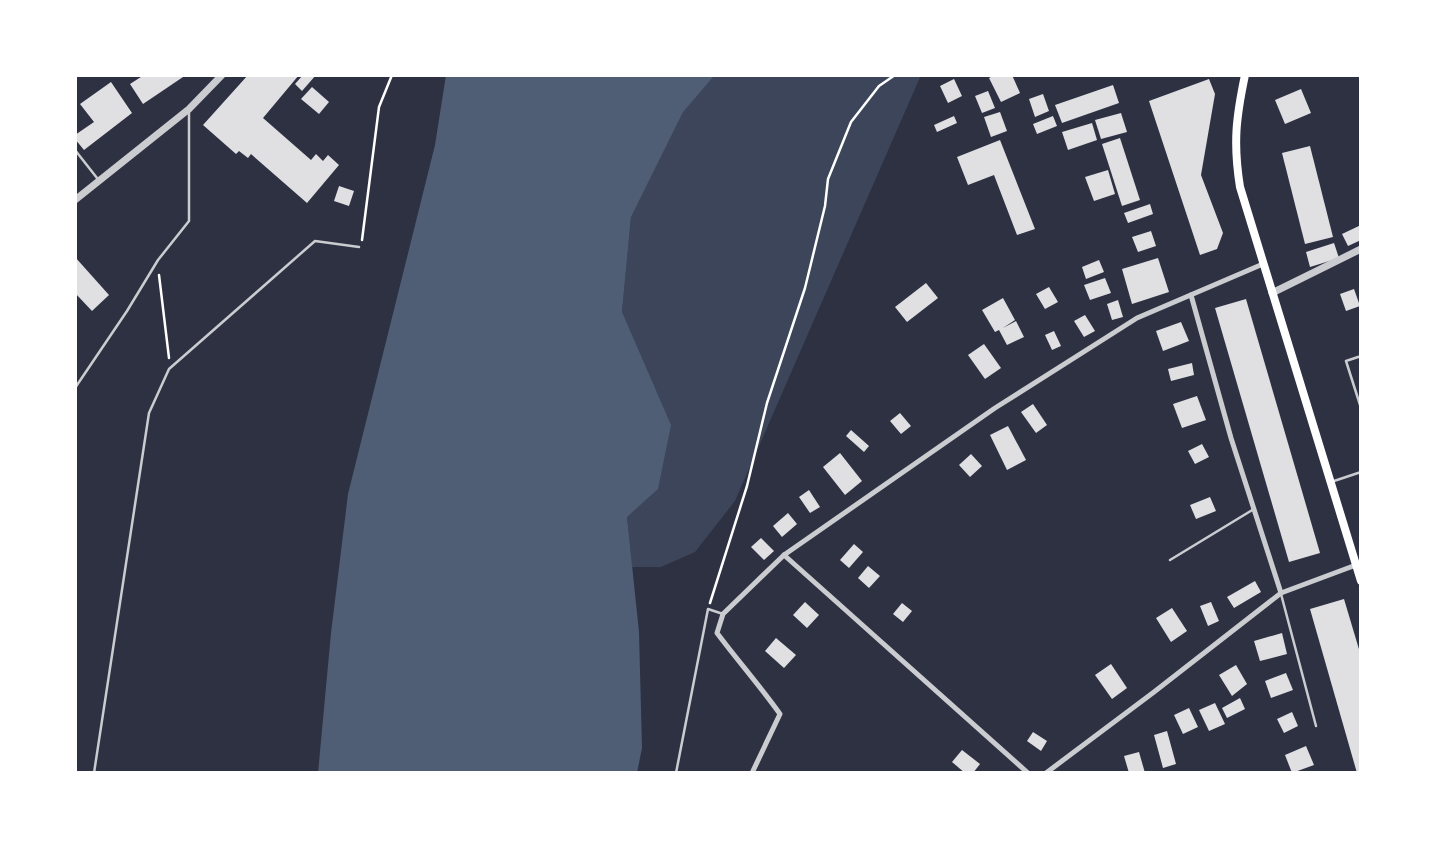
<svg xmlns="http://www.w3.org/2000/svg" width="1436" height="848" viewBox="0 0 1436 848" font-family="Literata,serif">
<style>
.green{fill:#3c4559}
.water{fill:#4f5d75}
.building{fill:#e0e0e3}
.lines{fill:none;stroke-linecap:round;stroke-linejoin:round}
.path{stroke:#fff;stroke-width:2.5}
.service{stroke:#caccd0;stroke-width:2.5}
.minor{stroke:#caccd0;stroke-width:5}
.tertiary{stroke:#caccd0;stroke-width:7}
.secondary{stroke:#fff;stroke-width:8}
</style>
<rect width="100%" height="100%" fill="#2d3142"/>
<path class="green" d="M715 75H921L735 501 695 552 661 567H632L627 516 650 496 622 312 631 216 683 111Z"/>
<path class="water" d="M446 75H715L683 112 631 217 622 312 671 425 658 489 627 517 639 632 642 748 637 773H318L331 633 348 494 435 145Z"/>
<g class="building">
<path d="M144 75H186L143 104 130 84Z"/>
<path d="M248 75H299L263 118 311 160 316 154 323 161 328 155 339 165 307 203 251 154 248 158 239 151 236 154 203 125Z"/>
<path d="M303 75H316L302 91 295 84Z"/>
<path d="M995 75H1012L1020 93 1001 102 989 78Z"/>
<path d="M954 79 962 96 948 103 940 86Z"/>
<path d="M1209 79 1215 94 1201 175 1223 233 1217 249 1200 255 1149 101Z"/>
<path d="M111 82 132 113 84 150 75 139V135L94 122 80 104Z"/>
<path d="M1113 85 1119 103 1062 123 1055 105Z"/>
<path d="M312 87 329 102 319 114 301 99Z"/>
<path d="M1301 89 1311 113 1285 124 1275 100Z"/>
<path d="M988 91 995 108 982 113 975 96Z"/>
<path d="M1043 94 1049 111 1035 117 1029 99Z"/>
<path d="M1000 112 1007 131 991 137 984 117Z"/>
<path d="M1121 113 1127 132 1101 139 1095 120Z"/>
<path d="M954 116 957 123 937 132 934 125Z"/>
<path d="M1053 116 1057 126 1037 134 1033 124Z"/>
<path d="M1092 123 1097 140 1068 150 1062 132Z"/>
<path d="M1120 138 1140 200 1122 206 1102 144Z"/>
<path d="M1000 140 1035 229 1017 235 994 175 968 185 957 157Z"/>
<path d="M1310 146 1333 237 1305 244 1282 153Z"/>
<path d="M1108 170 1115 194 1094 201 1085 177Z"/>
<path d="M339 186 354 191 349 206 334 201Z"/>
<path d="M1150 204 1153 214 1128 223 1124 213Z"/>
<path d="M1361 225V240L1348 246 1342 234Z"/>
<path d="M1151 231 1156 246 1138 252 1132 237Z"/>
<path d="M1334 243 1339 258 1310 267 1306 252Z"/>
<path d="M75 257 109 295 92 311 75 293Z"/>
<path d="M1158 258 1169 292 1132 304 1122 269Z"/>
<path d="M1099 260 1104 272 1086 279 1082 267Z"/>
<path d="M1105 278 1111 293 1090 300 1084 285Z"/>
<path d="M926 283 938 298 907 322 895 307Z"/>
<path d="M1049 287 1058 302 1045 309 1036 294Z"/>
<path d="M1354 289 1360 306 1346 311 1340 294Z"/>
<path d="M1003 298 1015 320 1003 328 1016 321 1024 337 1007 345 999 330 995 332 982 310Z"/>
<path d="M1246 299 1320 553 1289 562 1215 308Z"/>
<path d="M1118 300 1123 317 1112 320 1107 304Z"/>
<path d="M1085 315 1095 331 1084 337 1074 321Z"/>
<path d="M1181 322 1189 341 1163 351 1156 331Z"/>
<path d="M1054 331 1061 346 1052 350 1045 335Z"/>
<path d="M984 344 1001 368 985 379 968 355Z"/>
<path d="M1192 363 1194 375 1171 381 1168 369Z"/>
<path d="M1197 396 1206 420 1182 428 1173 404Z"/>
<path d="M1033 404 1047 425 1036 433 1021 412Z"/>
<path d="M900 413 911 426 901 434 890 421Z"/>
<path d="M1008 426 1026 460 1007 470 990 435Z"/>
<path d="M851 430 869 446 864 452 846 436Z"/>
<path d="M1202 444 1209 457 1195 464 1188 451Z"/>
<path d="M840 453 862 481 845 495 823 467Z"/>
<path d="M971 454 982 466 970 477 959 465Z"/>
<path d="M809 490 820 507 810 513 799 497Z"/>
<path d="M1210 497 1216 511 1196 519 1190 505Z"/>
<path d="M788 513 797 524 782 537 773 526Z"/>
<path d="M761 538 774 551 764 560 751 547Z"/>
<path d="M854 544 863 552 849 568 840 560Z"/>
<path d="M868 566 880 576 869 588 858 578Z"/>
<path d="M1255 581 1261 592 1234 608 1227 597Z"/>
<path d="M1344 599 1361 656V773H1357L1310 609Z"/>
<path d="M805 602 819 615 807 628 793 615Z"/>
<path d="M1211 602 1219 621 1208 626 1200 606Z"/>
<path d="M902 603 912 611 903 622 893 614Z"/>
<path d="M1172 608 1187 631 1171 642 1156 618Z"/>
<path d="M1282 633 1287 654 1260 661 1254 641Z"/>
<path d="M776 638 796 655 784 668 765 651Z"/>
<path d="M1111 664 1127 688 1112 699 1095 675Z"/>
<path d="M1236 665 1247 684 1232 696 1219 675Z"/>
<path d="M1286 673 1293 690 1271 698 1265 681Z"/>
<path d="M1240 698 1245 709 1227 718 1222 708Z"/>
<path d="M1215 703 1225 724 1209 731 1199 710Z"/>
<path d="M1189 708 1198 727 1183 734 1174 715Z"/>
<path d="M1292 712 1298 726 1284 733 1277 719Z"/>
<path d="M1167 731 1176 764 1163 768 1154 735Z"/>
<path d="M1033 732 1047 741 1041 751 1027 741Z"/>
<path d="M1306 746 1314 765 1292 773 1285 755Z"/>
<path d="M962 750 980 764 973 773H965L952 762Z"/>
<path d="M1139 752 1145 773H1129L1124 756Z"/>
</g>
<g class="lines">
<g class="path">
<path d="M362 240 379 107 392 75"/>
<path d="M159 275 169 358"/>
<path d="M710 603 747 486 767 403 805 288 825 206 828 179 851 122 879 86 895 75"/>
</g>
<g class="service">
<path d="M75 150 97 178"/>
<path d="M1361 356 1346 361 1361 408"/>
<path d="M75 388 127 311 158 260 189 221V112"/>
<path d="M1331 482 1361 472"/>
<path d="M1170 560 1254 509"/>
<path d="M1281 594 1316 726"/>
<path d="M94 773 149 413 169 369 315 241 359 247"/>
<path d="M676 773 708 609 723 614"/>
</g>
<g class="minor">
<path d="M1191 295 1231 438 1281 593"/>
<path d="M784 555 1028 773"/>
<path d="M752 773 780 714C760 686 738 661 717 633L723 614 784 555 995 408 1137 318 1263 264"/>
<path d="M1046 773 1154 692 1281 593 1356 565"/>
</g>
<g class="tertiary">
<path d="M75 200 189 109 222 75"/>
<path d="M1272 293 1361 249"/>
</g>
<path class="secondary" d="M1245 75C1236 118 1233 143 1240 187L1361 581"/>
</g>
<rect width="1436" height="848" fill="none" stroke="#ffffff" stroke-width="154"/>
</svg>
